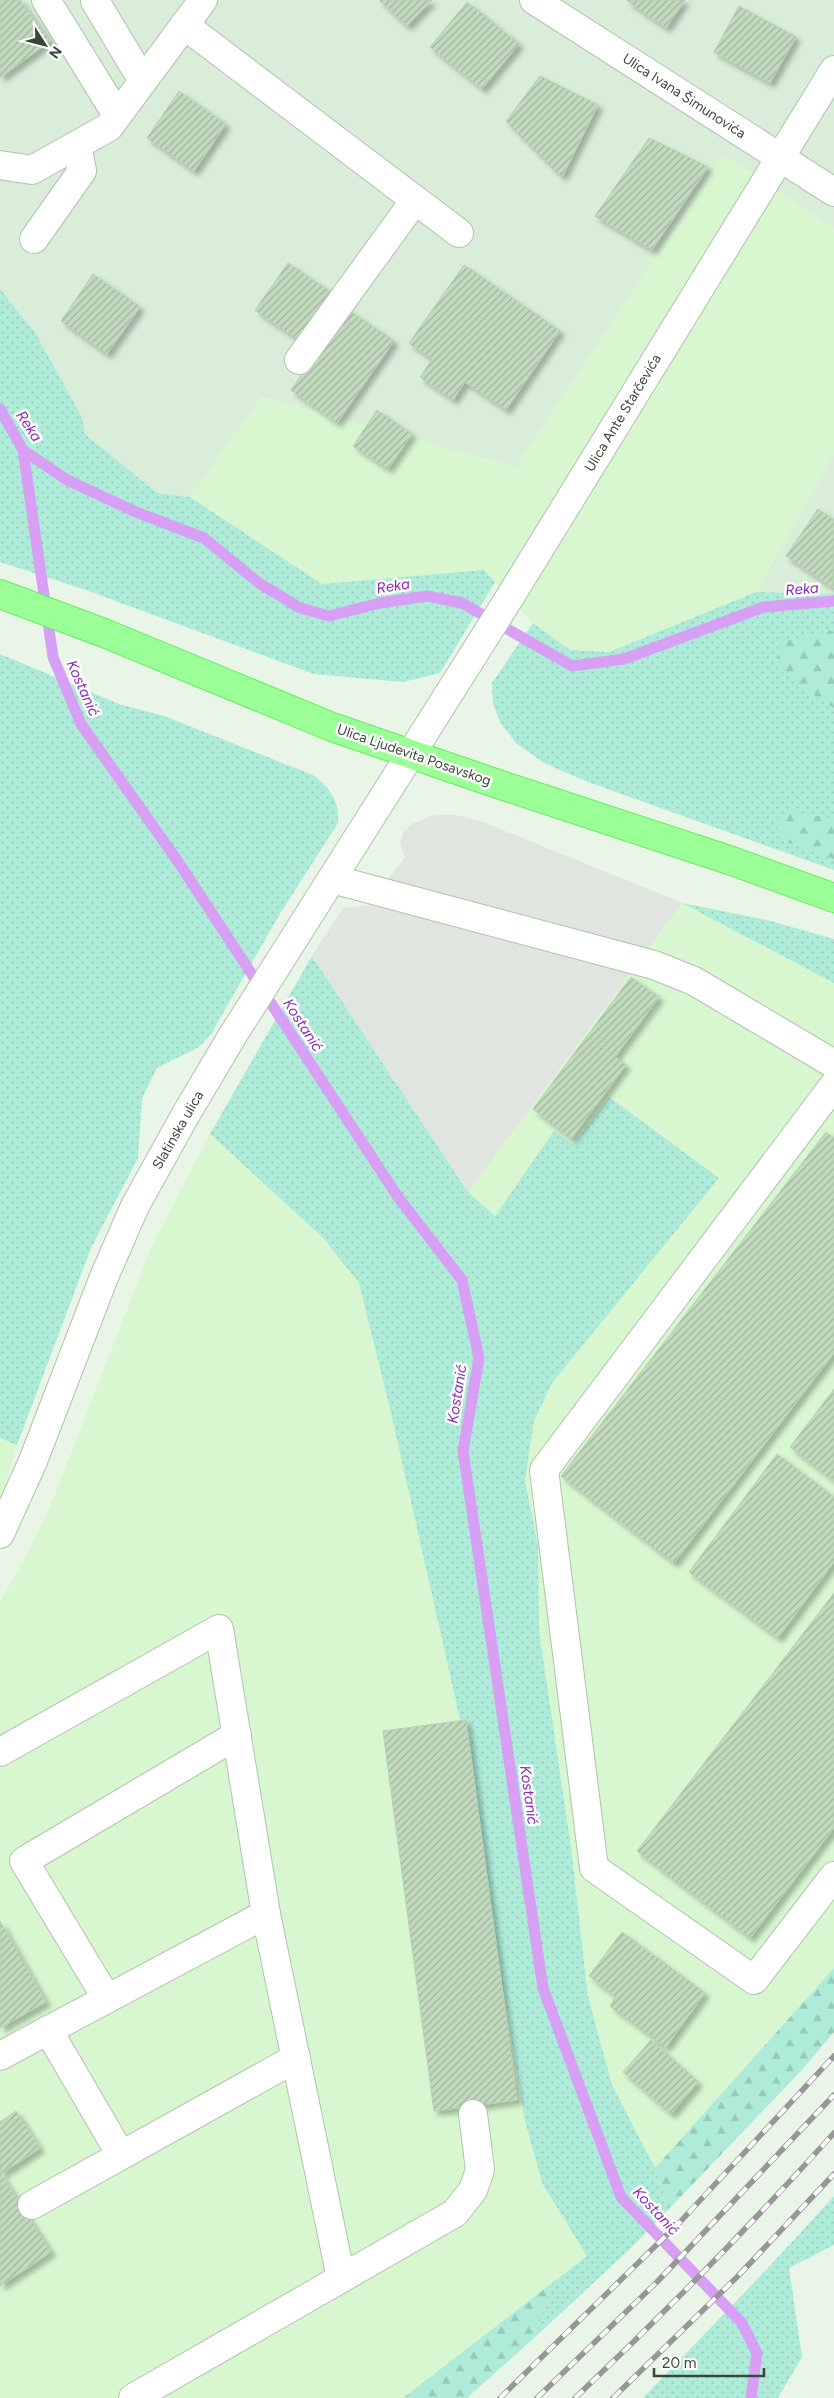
<svg xmlns="http://www.w3.org/2000/svg" width="834" height="2398" viewBox="0 0 834 2398" font-family="Figtree,sans-serif">
<style>
.residential{fill:#daedd9}
.commercial{fill:#d8f7d1}
.grass{fill:url(#grass-dots)}
.forest{fill:url(#forest-firs)}
.parking{fill:#e0e5df}
.lines{fill:none;stroke-linecap:round;stroke-linejoin:round}
.stream{stroke:#d8a0f4;stroke-width:11}
.building{fill:url(#building-hatch);stroke:#b4d2af;filter:url(#shadow)}
.minor-casing{stroke:#aec4ac;stroke-width:30}
.major-casing{stroke:#67ea5f;stroke-width:30}
.minor{stroke:#fff;stroke-width:28}
.major{stroke:#9aff96;stroke-width:28}
.rail-casing{stroke:#979797;stroke-width:5.5}
.rail{stroke:#fff;stroke-width:4;stroke-dasharray:11;stroke-linecap:butt}
.labels{text-anchor:middle;dominant-baseline:central;stroke-width:5;stroke-linejoin:round;paint-order:stroke}
.street-label{font-size:14px;fill:#384836;stroke:#fff}
.water-label{font-size:15px;font-style:italic;fill:#8b28bb;stroke:#fff}
</style>
<defs>
<pattern id="grass-dots" width="8" height="8" patternUnits="userSpaceOnUse" patternTransform="scale(1.25)"><rect width="8" height="8" fill="#aeebd9"/><path d="M2 2h.1M6 6h.1" fill="none" stroke="#96cbbb" stroke-width="1.8" stroke-linecap="round"/></pattern>
<pattern id="forest-firs" width="22" height="20" patternUnits="userSpaceOnUse" patternTransform="scale(1.25)"><rect width="22" height="20" fill="#aeebd9"/><path d="M5 1l3.5 6h-7zM16 11l3.5 6h-7z" fill="#96cbbb"/></pattern>
<pattern id="building-hatch" width="6" height="6" patternUnits="userSpaceOnUse" patternTransform="scale(1.25)"><rect width="6" height="6" fill="#c3dabf"/><path d="M-1 1l2-2M0 6l6-6M5 7l2-2" fill="none" stroke="#9fb39c"/></pattern>
<filter id="shadow"><feDropShadow dx="4.5" dy="4.5" stdDeviation="2.5" flood-color="#0004"/></filter>
</defs>
<rect width="100%" height="100%" fill="#e8f5e7"/>
<g class="residential">
<path d="M0 0H834V228L723 155 516 468 262 397 190 497 157 493 85 434 82 417 36 334 0 289Z"/>
<path d="M834 453V594L756 592Z"/>
</g>
<g class="commercial">
<path d="M723 154 834 228V453L756 592 609 652 570 650 533 623 484 571 322 584 190 497 262 397 516 467Z"/>
<path d="M434 815H455L480 821 682 903 834 983V1968L655 2168 612 2085 588 1996 571 1847 539 1631 538 1546 525 1480V1469L534 1421 552 1383 718 1178 573 1145 554 1131 496 1216 468 1192 312 956 343 908 369 905 405 857 400 843 403 833 412 824Z"/>
<path d="M210 1134 323 1238 359 1282 391 1413 459 1715 524 2117 542 2183 587 2256 403 2398H0V1601L23 1562 50 1507 151 1248Z"/>
<path d="M0 1438 17 1445 0 1502Z"/>
</g>
<g class="grass">
<path d="M0 289 36 334 82 417 85 434 157 493 190 497 322 584 484 570 495 582 440 673 403 682 314 674 86 590 0 562Z"/>
<path d="M756 592 834 594V870L588 782 546 764 517 744 501 724 493 704 492 683 533 623 570 650 609 652Z"/>
<path d="M0 654 119 704 164 716 313 775C330 788 340 801 338 823L281 912 211 1034 199 1047 157 1068 142 1098 138 1158 91 1248 17 1445 0 1438Z"/>
<path d="M682 903 767 920 834 939V983Z"/>
<path d="M312 956 468 1192 495 1216 554 1131 573 1145 609 1097 719 1178 552 1383 534 1421 525 1480 538 1546 539 1631 571 1847 588 1996 612 2085 655 2168 669 2209 631 2248 534 2338 552 2283 587 2256 542 2183 524 2117 459 1715 391 1413 359 1283 323 1238 210 1134Z"/>
<path d="M834 2196V2245L789 2268 802 2357 778 2398H643L769 2267Z"/>
</g>
<g class="forest">
<path d="M831 630 834 639V708L819 699 778 669V643Z"/>
<path d="M791 811 834 819V859L787 842 775 824Z"/>
<path d="M834 1968V2032L800 2072 669 2209 655 2168Z"/>
<path d="M552 2283 534 2338 467 2398H403Z"/>
</g>
<path class="parking" d="M434 815H455L480 821 682 903 468 1192 312 956 343 908 369 905 405 857 400 843 403 833 412 824Z"/>
<g class="lines">
<g class="stream">
<path d="M0 409 23 450 67 480 136 512 204 538 259 583 300 608 329 616 380 603 427 596 462 603 572 666 624 659 764 607 834 601"/>
<path d="M23 450 53 657 81 724 179 863 398 1197 462 1280 479 1358 463 1451 543 1988 621 2197 742 2323 757 2353 751 2398"/>
</g>
</g>
<g class="building">
<path d="M0 0H20L50 41 0 78Z"/>
<path d="M379 0H432L407 26Z"/>
<path d="M626 0H685L666 28Z"/>
<path d="M467 2 519 44 482 89 430 47Z"/>
<path d="M739 6 796 37 770 83 714 52Z"/>
<path d="M540 76 598 105 562 177 506 121Z"/>
<path d="M179 91 226 124 194 171 147 138Z"/>
<path d="M649 138 708 167 652 250 595 216Z"/>
<path d="M288 263 335 295 303 343 255 310Z"/>
<path d="M464 265 560 331 506 410 465 382 453 400 420 377 432 359 409 343Z"/>
<path d="M93 274 140 307 107 354 61 321Z"/>
<path d="M347 309 394 341 337 423 291 390Z"/>
<path d="M377 410 412 434 388 469 353 446Z"/>
<path d="M818 509 834 520 833 588 786 556Z"/>
<path d="M631 977 659 997 615 1057 587 1036Z"/>
<path d="M587 1036 626 1065 571 1139 533 1109Z"/>
<path d="M826 1132 834 1138V1353L674 1563 561 1476Z"/>
<path d="M834 1389V1481L790 1447Z"/>
<path d="M777 1454 834 1497V1562L778 1638 689 1572Z"/>
<path d="M834 1593V1828L750 1938 637 1851Z"/>
<path d="M466 1720 517 2100 434 2111 383 1731Z"/>
<path d="M0 1921 46 2002 0 2028Z"/>
<path d="M622 1932 705 1993 666 2047 610 2006 616 1997 589 1976Z"/>
<path d="M651 2040 698 2082 671 2114 623 2072Z"/>
<path d="M16 2111 40 2148 1 2174 51 2252 0 2286V2122Z"/>
</g>
<g class="lines">
<defs>
<g id="minor">
<path d="M46 0 117 115"/>
<path d="M534 0 834 192"/>
<path d="M95 1 143 81"/>
<path d="M184 25 459 233"/>
<path d="M0 165 32 170 109 127 203 0"/>
<path d="M34 239 82 171 77 145"/>
<path d="M299 360 415 200"/>
<path d="M332 879 654 965 694 981 834 1064"/>
<path d="M834 1085 544 1470 594 1868 754 1980 834 1876"/>
<path d="M0 1534 33 1461 104 1277 135 1206 186 1114 233 1035 510 597 834 70"/>
<path d="M0 1752 219 1629 266 1914"/>
<path d="M107 1999 24 1861 237 1735"/>
<path d="M48 2030 121 2155"/>
<path d="M0 2056 266 1914 341 2278"/>
<path d="M32 2205 296 2058"/>
<path d="M133 2398 455 2213 473 2190 480 2170 473 2114"/>
</g>
<path id="major" d="M0 594 104 633 332 727 495 783 732 861 834 898"/>
</defs>
<use href="#minor" class="minor-casing"/>
<use href="#major" class="major-casing"/>
<use href="#minor" class="minor"/>
<use href="#major" class="major"/>
<defs>
<g id="rail">
<path d="M500 2398 680 2222 834 2056"/>
<path d="M537 2398 657 2282 834 2095"/>
<path d="M575 2398C665 2313 751 2225 834 2133"/>
<path d="M613 2398 738 2276 834 2174"/>
</g>
</defs>
<use href="#rail" class="rail-casing"/>
<use href="#rail" class="rail"/>
</g>
<g class="labels">
<g class="street-label">
<text transform="translate(684 96) rotate(33)">Ulica Ivana Šimunovića</text>
<text transform="translate(623 413) rotate(-59)">Ulica Ante Starčevića</text>
<text transform="translate(414 755) rotate(19)">Ulica Ljudevita Posavskog</text>
<text transform="translate(178 1130) rotate(-60)">Slatinska ulica</text>
</g>
<g class="water-label">
<text transform="translate(29 426) rotate(56)">Reka</text>
<text transform="translate(393 586) rotate(-9)">Reka</text>
<text transform="translate(802 589) rotate(-5)">Reka</text>
<text transform="translate(83 688) rotate(66)">Kostanić</text>
<text transform="translate(303 1025) rotate(57)">Kostanić</text>
<text transform="translate(457 1394) rotate(-81)">Kostanić</text>
<text transform="translate(529 1795) rotate(82)">Kostanić</text>
<text transform="translate(656 2211) rotate(47)">Kostanić</text>
</g>
</g>
<g transform="translate(45 45) rotate(126)" stroke="#ffffff" stroke-width="4" paint-order="stroke">
<path d="M0-4L9 19L0 12L-9 19Z" fill="#384836"/>
<text y="-8" font-size="14" font-weight="bold" text-anchor="middle" fill="#384836">N</text>
</g>
<path d="M654 2368v8h110v-8" fill="none" stroke="#384836" stroke-width="2.5"/>
<text x="662" y="2368" font-size="15" fill="#384836" stroke="#ffffff" stroke-width="4" paint-order="stroke">20 m</text>
</svg>
